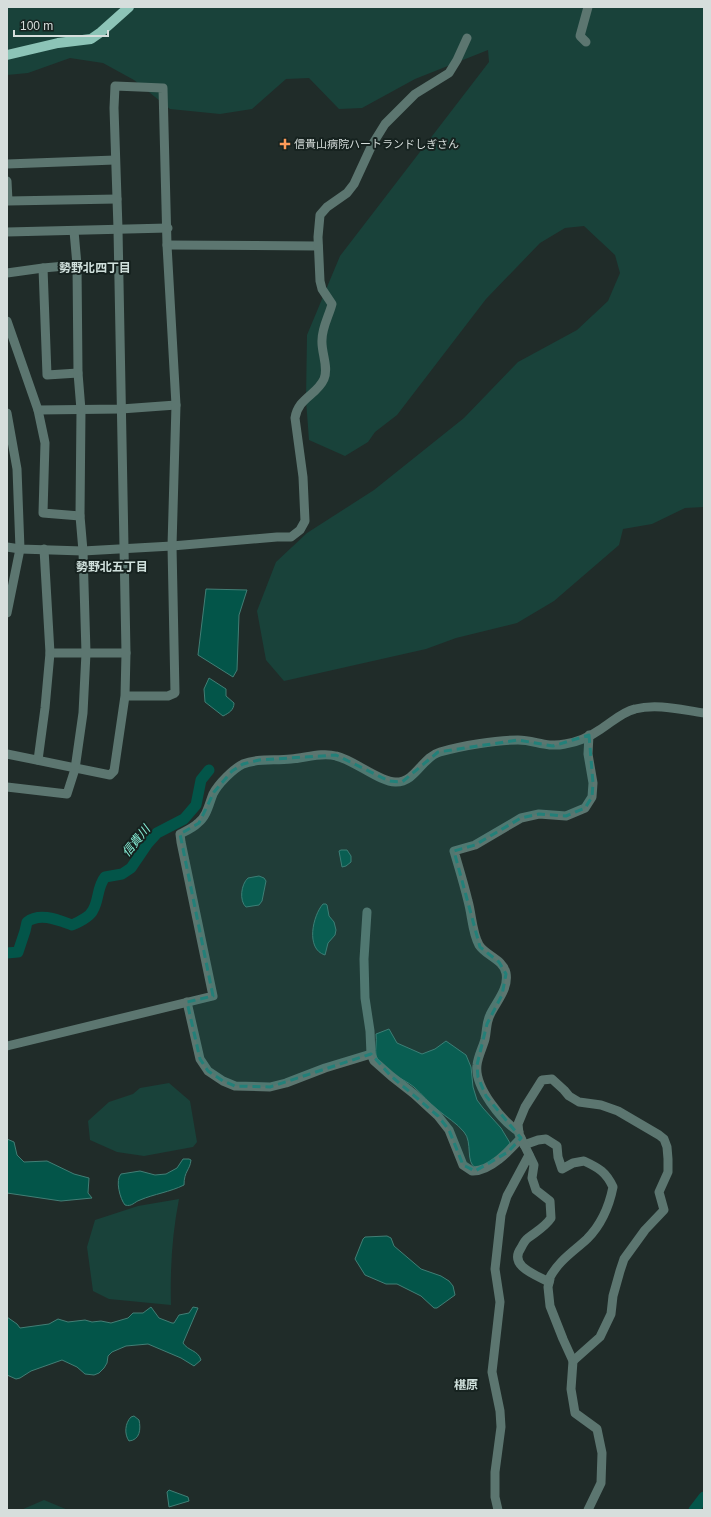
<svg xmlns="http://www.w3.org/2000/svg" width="711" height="1517" viewBox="0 0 711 1517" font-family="Arial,'Noto Sans JP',sans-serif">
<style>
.green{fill:#19423a}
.water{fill:#035549;stroke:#427e75}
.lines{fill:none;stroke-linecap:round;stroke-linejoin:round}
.river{stroke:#035549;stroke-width:11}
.minor{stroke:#5c7670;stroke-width:9}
.major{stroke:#8cc4b7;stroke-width:10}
.marked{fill:#238079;fill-opacity:0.2;stroke:#238079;stroke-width:3;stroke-dasharray:8 5;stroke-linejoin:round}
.poi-dot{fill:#fe9b59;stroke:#16221f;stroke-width:1.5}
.labels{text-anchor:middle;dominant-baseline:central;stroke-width:4;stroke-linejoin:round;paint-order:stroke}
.poi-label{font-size:11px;fill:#d6dedc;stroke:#16221f;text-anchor:start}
.neighbourhood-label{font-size:12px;font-weight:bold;fill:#d0e0dc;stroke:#16221f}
.water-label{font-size:12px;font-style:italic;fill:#88f0d9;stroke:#16221f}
</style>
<rect width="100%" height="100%" fill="#202c29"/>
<g class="green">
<path d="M7 7H704V507L685 508 652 524 623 529 619 545 554 601 517 623 456 638 426 649 284 681 266 660 257 611 276 562 307 533 374 490 464 418 518 362 577 330 608 301 620 273 615 255 584 226 565 228 540 243 486 299 397 415 375 432 368 442 345 456 309 440 306 400 307 335 340 256 489 62 488 50 415 79 362 108 339 109 309 78 286 79 252 109 220 114 170 109 134 80 103 63 70 58 28 73 7 75Z"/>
<path d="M169 1083 190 1101 197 1142 193 1147 144 1156 117 1152 90 1140 88 1121 109 1102 133 1094 140 1088Z"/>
<path d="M179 1199C172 1234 170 1270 171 1305L109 1299 93 1291 87 1247 95 1220 138 1206Z"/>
<path d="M44 1500 68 1510H21Z"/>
</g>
<g class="water">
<path d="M206 589 247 590 239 615 237 670 233 677 198 655Z"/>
<path d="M209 678 226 689V696L234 703C234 710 229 713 223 716L205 702 204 689Z"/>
<path d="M341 850H347L351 856V862L346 866 342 867 339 851Z"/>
<path d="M259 876 264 878 266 881 262 901 259 905 246 907C239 901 241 884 248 878Z"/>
<path d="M323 904H326L327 905 329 916 334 922 336 930 335 935 328 943 325 955C305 949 313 915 323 904Z"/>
<path d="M389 1029 397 1043 422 1054 435 1049 446 1041 466 1055 471 1067 473 1087 477 1100 483 1108 501 1128 510 1143 488 1169C484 1169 479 1169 476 1168 465 1163 473 1142 464 1132 457 1123 446 1117 438 1110 429 1103 422 1094 414 1087 402 1077 381 1072 376 1056 375 1049 377 1041 376 1034Z"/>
<path d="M7 1139 14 1142 17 1155 24 1162 47 1161 74 1174 89 1178 88 1193 92 1198 61 1201 7 1193Z"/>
<path d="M183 1159H189L191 1160C190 1170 184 1171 184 1185 170 1192 154 1194 140 1200 134 1202 132 1207 125 1205 120 1199 115 1180 121 1174L140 1171 155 1175 166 1174 177 1168Z"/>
<path d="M387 1236 391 1238 394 1246 421 1269 441 1276 449 1281 453 1286 455 1295 437 1308H434L421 1296 397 1284H386L365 1275 355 1259 363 1239 365 1237Z"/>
<path d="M151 1307 159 1318 172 1323H174L179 1315 189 1313 193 1307 198 1308 183 1343C188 1351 198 1350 201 1360L194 1366 181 1358 148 1344 126 1346 112 1352 108 1356 107 1363 104 1368 99 1373 94 1375 85 1374 77 1367 62 1360 31 1371 20 1378 16 1379 7 1375V1317L17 1324 20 1328 49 1324 58 1319 68 1322 85 1320 92 1322 101 1321 111 1323 128 1318 133 1313H143Z"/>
<path d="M134 1416 139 1420C141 1429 140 1440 129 1441 124 1434 125 1423 131 1417Z"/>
<path d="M169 1490 188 1497 189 1501 169 1507 167 1492Z"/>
</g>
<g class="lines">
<g class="river">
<path d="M7 953 18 952 25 931 27 922C40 912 58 920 72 925 79 922 90 917 93 910 99 900 97 887 105 877L122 874 131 868 148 843 157 833 184 819 196 805 201 780 209 770"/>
<path d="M694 1510 704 1497"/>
</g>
<g class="minor">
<path d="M586 42 580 36 588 7"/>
<path d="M7 164 115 160"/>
<path d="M7 181 8 201 117 199"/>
<path d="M7 232 168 228"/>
<path d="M167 245 318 246"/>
<path d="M43 268 47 375 78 373"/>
<path d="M7 273 43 268 77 265"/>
<path d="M7 321 38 410 45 443 43 513 80 516"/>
<path d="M38 410 121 409 176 405"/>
<path d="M7 413 17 469 20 549 7 613"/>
<path d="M7 547 20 549 83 551 172 546 277 537H291L300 530 305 521 303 477 295 418C298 398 317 395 324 379 329 367 321 352 322 340 322 327 329 316 332 304L322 289 320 281 318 237 320 215 327 207 347 193 354 184 372 145 385 124 415 94 449 73 457 60 467 38"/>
<path d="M50 653H126"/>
<path d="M7 754 110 775 114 771 125 696 126 653 118 229 114 108 115 86 163 88 167 245 176 405 172 546 175 693 168 696H125"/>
<path d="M38 760 45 708 50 653 44 549"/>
<path d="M7 787 67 794 75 769 83 713 86 653 83 551 80 516 81 410 78 373 77 265 74 231"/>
<path d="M367 912 364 959 365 998 370 1031 371 1054 374 1061 391 1076 414 1094 438 1116 449 1130 463 1165 472 1171C490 1172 510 1150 521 1138"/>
<path d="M187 1002 200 1059 208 1071 223 1081 235 1086 270 1087 286 1083 325 1068 371 1054"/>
<path d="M7 1046 213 996 181 842 180 834C186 831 193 828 198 823 207 816 209 804 213 794 218 784 233 769 243 764 257 758 275 761 291 759 305 758 322 752 336 756 354 760 381 783 396 782 416 782 422 757 440 752 461 746 496 740 518 740 535 740 546 748 565 744 578 742 591 736 601 729 612 722 622 712 635 709 657 703 682 710 704 713"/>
<path d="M519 1132C502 1121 474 1087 477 1065 478 1056 483 1047 485 1039 487 1030 486 1023 490 1015 496 1002 509 989 506 973 503 959 486 956 479 945 472 932 472 915 468 901 464 884 459 868 454 851L475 845 521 818 539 814 566 816 585 808 592 797 593 783 588 754 589 735"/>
<path d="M524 1145 538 1140 546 1139 557 1146 558 1157 562 1169 573 1163 584 1161C599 1168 606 1172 613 1187 609 1207 602 1224 587 1239 573 1252 558 1261 549 1279H550L548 1287 550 1306 563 1339 573 1361 571 1389 575 1413 597 1429 602 1453 601 1483 588 1510"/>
<path d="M549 1282C536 1275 508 1266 521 1248 523 1244 525 1240 528 1238 537 1231 545 1227 551 1218L550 1201 536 1190 532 1178 534 1165 519 1134 518 1124 525 1107 542 1080 552 1079 564 1090 569 1096 579 1102 601 1105 618 1111 659 1135 664 1139 667 1147 668 1159V1172L659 1192 664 1210 645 1230 624 1259 620 1271 613 1296 611 1314 600 1337 573 1361"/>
<path d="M498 1510 495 1497V1472L501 1427 500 1411 492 1372 500 1302 495 1269 501 1215 507 1196 529 1155"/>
</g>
<path class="major" d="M7 55 58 43 91 39 101 32 129 7"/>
</g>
<path class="marked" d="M589 735 593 783 592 797 585 808 566 816 539 814 521 818 475 845 454 851 480 947 499 962 506 974 502 995 487 1024 477 1065 478 1077 486 1096 521 1138 508 1152 475 1171 463 1165 449 1130 438 1116 391 1076 371 1054 270 1087 235 1086 223 1081 208 1071 200 1059 187 1002 213 996 180 834 199 823 214 792 232 771 243 764 259 760 336 755 389 781 402 782 438 752 518 740 553 746Z"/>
<path class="poi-dot" d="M283 138h4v4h4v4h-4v4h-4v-4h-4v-4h4z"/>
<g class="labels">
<g class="poi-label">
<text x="294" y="144">信貴山病院ハートランドしぎさん</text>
</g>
<g class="neighbourhood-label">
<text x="95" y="268">勢野北四丁目</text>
<text x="112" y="567">勢野北五丁目</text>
<text x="466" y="1385">椹原</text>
</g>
<g class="water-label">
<text transform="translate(136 841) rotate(-51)">信貴川</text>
</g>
</g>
<rect width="711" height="1517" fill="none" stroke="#d6dedc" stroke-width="16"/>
<path d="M14 30v6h94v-6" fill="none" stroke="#d6dedc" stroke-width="2"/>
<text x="20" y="30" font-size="12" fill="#d6dedc" stroke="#16221f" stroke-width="3" paint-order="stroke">100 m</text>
</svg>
